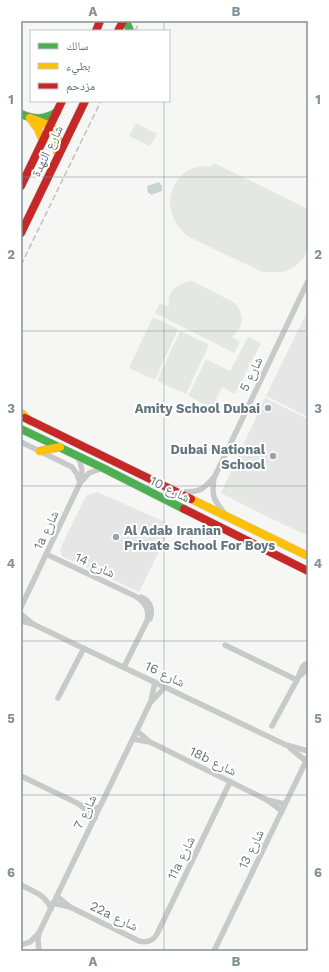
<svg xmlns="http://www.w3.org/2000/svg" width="329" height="972" viewBox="0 0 329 972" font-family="'Work Sans','Noto Naskh Arabic',sans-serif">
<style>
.built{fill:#e5e6e5}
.green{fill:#e5e8e2}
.water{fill:#c8d3d3}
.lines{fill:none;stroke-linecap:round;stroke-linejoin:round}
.fast-casing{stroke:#d1d3d3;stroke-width:9}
.slow-casing{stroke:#d1d3d3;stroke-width:9}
.jam-casing{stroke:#d1d3d3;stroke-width:9}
.street{stroke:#c8caca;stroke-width:5.5}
.fast{stroke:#4caf50;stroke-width:8}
.slow{stroke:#ffc107;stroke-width:8}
.jam{stroke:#c62828;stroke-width:8}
.rail{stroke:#bec0c0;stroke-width:1.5;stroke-dasharray:6 3;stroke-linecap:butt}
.grid{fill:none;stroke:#829197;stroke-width:1;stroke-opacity:0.55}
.poi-dot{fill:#96a3a8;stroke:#fff;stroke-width:1.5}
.labels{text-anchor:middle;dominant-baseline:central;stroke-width:4;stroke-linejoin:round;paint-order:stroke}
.street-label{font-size:13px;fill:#63767e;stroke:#fff}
.poi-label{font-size:13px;font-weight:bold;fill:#63767e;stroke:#fff;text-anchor:end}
.neatline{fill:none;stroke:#829197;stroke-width:1.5}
.grid-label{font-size:13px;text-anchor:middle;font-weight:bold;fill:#829197}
</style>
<rect width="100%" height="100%" fill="#f6f6f5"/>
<g class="built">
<path d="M308 310V417L266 396Z"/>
<path d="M265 398 308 419V536L258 512 221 493Z"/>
<path d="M97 492 172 525 139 592 62 556 60 549 86 496Z"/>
</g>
<g class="green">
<path d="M136 123 157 134 150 146 129 136Z"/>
<path d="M214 163 308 209V250L303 259 294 267 283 272H262L187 236C182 231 177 226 174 219 165 201 172 178 191 169 197 166 205 166 212 166Z"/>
<path d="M192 281 235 303C245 316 244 327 232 337L240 342 234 353 155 313 160 303 169 307C166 292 177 283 192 281Z"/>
<path d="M153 317 178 329 155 380 129 368Z"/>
<path d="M180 331 209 345 186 394 157 381Z"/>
<path d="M248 337 261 343 235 394 222 387 212 408 188 396 206 359 230 371 228 375Z"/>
<path d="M253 449 263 454 253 475 243 471Z"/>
<path d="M263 460 270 463 264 477 257 474Z"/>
<path d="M234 472 267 488 258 508 225 492Z"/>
</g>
<path class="water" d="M159 182 162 186V191L151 195 150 193H148L147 186Z"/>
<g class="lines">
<defs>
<g id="fast">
<path d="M126 21 130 31"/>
<path d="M21 114C35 120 44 120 57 112"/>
<path d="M21 429 103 468 184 509"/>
</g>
<g id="slow">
<path d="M30 118 38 129 43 141"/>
<path d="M30 118C48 124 63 129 57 151"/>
<path d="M21 413 30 421"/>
<path d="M40 451 60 447"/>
<path d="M191 499 308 556"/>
</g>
<g id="jam">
<path d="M96 31 100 21"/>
<path d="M118 31 123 21"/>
<path d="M21 186 62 101"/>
<path d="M21 233 85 101"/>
<path d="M25 418 191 499"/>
<path d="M184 509 308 571"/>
</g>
</defs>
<use href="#fast" class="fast-casing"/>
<use href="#slow" class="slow-casing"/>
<use href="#jam" class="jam-casing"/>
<g class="street">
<path d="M21 442 72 467 77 474 80 483"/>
<path d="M214 478C211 496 214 500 225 514"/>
<path d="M82 481 89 473 103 468"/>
<path d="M179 492C198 492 202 492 215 476L308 281"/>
<path d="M46 554 135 596C145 602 150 610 147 621L124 667"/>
<path d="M141 597C151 601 153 610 150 619"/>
<path d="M21 607 80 483C83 473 83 465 77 456"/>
<path d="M21 614 33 624 39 627 286 745 308 751"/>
<path d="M21 621 33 624"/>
<path d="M225 645 297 680"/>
<path d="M301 675 304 672 308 669"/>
<path d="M58 698 84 648"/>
<path d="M152 701 165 687"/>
<path d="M272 726 297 680 302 668 304 665 308 663"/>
<path d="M137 731 150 742"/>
<path d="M133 739 150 742 267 800 285 804"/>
<path d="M290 748 306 761"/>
<path d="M21 776 79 804 95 818"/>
<path d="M267 800 282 811"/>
<path d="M80 805 99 808"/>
<path d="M21 885C33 891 46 895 51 909"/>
<path d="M57 896 70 907"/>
<path d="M53 903 70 907 139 941C147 943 153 941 157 934L230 782"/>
<path d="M21 945 30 942 39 933"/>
<path d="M39 951 38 940 39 933 151 701 155 682"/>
<path d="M214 951 308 757"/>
</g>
<use href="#fast" class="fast"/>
<use href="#slow" class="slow"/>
<use href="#jam" class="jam"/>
<g class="rail">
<path d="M135 31 140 21"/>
<path d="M21 265 101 101"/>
</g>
</g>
<path class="grid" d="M164 21V31M164 101V951M21 177H308M21 331H308M21 486H308M21 641H308M21 795H308"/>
<g class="poi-dot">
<circle cx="268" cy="408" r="4"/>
<circle cx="273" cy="456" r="4"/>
<circle cx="116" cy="537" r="4"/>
</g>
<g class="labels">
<g class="street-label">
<text transform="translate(47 151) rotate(-64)">شارع النهدة</text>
<text transform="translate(251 374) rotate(-64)">شارع 5</text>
<text transform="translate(170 489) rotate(27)">شارع 10</text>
<text transform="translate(46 530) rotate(-64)">1a شارع</text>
<text transform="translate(95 565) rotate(25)">شارع 14</text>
<text transform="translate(165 674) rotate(26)">شارع 16</text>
<text transform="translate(213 761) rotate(26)">18b شارع</text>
<text transform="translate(85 812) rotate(-64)">شارع 7</text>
<text transform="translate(251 849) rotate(-64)">شارع 13</text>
<text transform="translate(181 858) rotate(-64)">11a شارع</text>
<text transform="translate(114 916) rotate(26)">22a شارع</text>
</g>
<g class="poi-label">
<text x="260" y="408">Amity School Dubai</text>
<text x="265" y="449">Dubai National<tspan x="265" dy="15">School</tspan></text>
<text x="124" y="530" text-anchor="start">Al Adab Iranian<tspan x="124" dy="15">Private School For Boys</tspan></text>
</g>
</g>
<rect width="329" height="972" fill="none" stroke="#ffffff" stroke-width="44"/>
<rect x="30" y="30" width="140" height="72" fill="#ffffff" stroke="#c1c8cb"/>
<rect x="38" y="43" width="20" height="6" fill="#4caf50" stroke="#c1c8cb"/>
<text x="66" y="50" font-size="12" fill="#63767e">سالك</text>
<rect x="38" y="63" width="20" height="6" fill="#ffc107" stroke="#c1c8cb"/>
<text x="66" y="70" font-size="12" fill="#63767e">بطيء</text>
<rect x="38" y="83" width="20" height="6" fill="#c62828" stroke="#c1c8cb"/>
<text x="66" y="90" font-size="12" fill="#63767e">مزدحم</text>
<rect x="22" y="22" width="285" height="928" class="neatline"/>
<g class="grid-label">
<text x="93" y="16">A</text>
<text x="236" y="16">B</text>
<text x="11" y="104">1</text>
<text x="318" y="104">1</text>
<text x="11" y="259">2</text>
<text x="318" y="259">2</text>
<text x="11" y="413">3</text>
<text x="318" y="413">3</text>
<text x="11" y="568">4</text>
<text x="318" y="568">4</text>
<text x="11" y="723">5</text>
<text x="318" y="723">5</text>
<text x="11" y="877">6</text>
<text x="318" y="877">6</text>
<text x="93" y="966">A</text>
<text x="236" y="966">B</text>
</g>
</svg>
